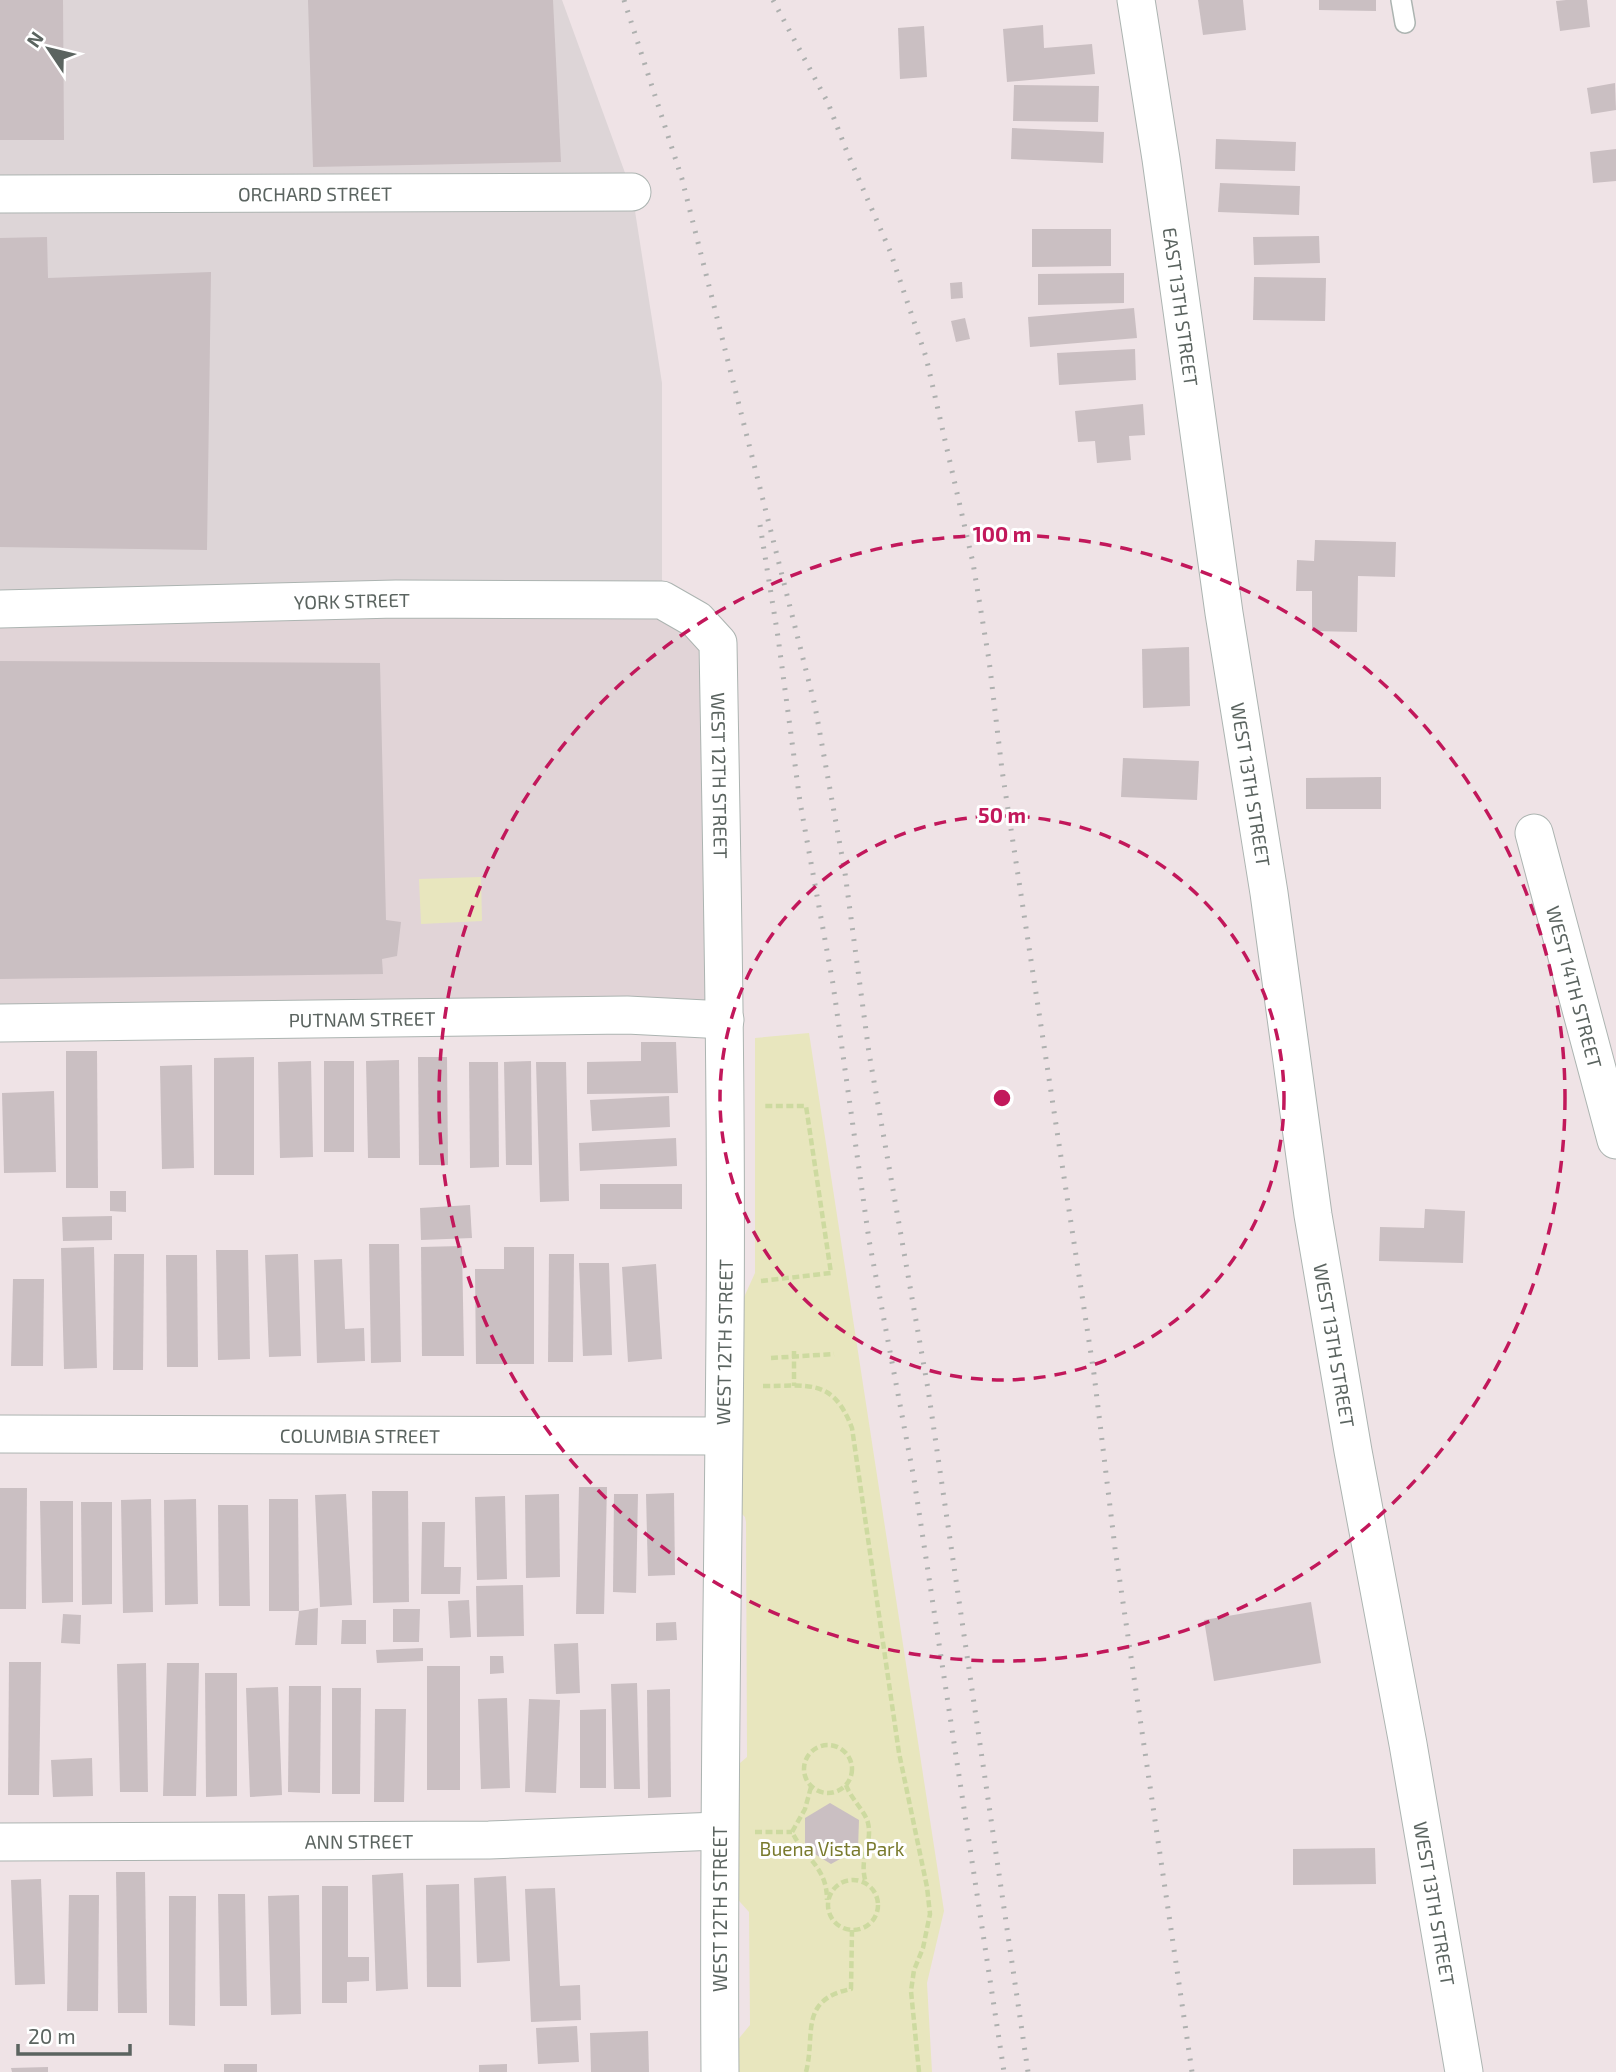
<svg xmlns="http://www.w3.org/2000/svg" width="1616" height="2072" viewBox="0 0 1616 2072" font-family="'Exo 2',sans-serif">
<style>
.industrial{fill:#ddd5d7}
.education{fill:#e1d4d7}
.green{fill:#e8e6be}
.building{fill:#cabfc2}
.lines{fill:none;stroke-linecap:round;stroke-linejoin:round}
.lane-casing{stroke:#acb4b1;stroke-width:22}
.street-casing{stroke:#acb4b1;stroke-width:39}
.path{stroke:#cddaa0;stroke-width:4.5;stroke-dasharray:7 3.5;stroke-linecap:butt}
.lane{stroke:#fff;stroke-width:19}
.street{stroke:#fff;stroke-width:37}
.rail{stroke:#aeb0af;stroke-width:5;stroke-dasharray:2 9;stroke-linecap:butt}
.ring{fill:none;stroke:#c2185b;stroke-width:3.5;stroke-dasharray:12 9}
.labels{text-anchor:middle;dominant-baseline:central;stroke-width:6;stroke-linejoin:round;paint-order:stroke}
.street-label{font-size:19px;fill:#5b6460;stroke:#fff}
.park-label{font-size:19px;fill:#797a2d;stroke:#fff}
.centre{fill:#c2185b;stroke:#fff;stroke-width:3.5}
.ring-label{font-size:21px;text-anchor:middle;font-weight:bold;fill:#c2185b;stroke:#fff;stroke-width:6;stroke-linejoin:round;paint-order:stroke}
</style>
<rect width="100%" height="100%" fill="#efe3e6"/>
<path class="industrial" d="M0 0H562L632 192 662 383V600L0 1023Z"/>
<path class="education" d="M662 600 718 643 725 1020 0 1023V609Z"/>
<g class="green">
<path d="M481 877 482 921 421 924 419 879Z"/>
<path d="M809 1033 944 1911 927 1983 932 2072H733L736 2042 750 2025 749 1912 732 1893 733 1769 747 1757V1752L746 1522 745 1517 732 1504 740 1306 755 1273V1038Z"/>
</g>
<g class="building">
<path d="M0 0H63L64 140H0Z"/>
<path d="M308 0H553L561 162 313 167Z"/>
<path d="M1198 0H1243L1246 30 1203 35Z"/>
<path d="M1319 0H1376V11L1319 10Z"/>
<path d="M1566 0H1587L1590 27 1560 31 1556 1Z"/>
<path d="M1043 25 1044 48 1092 44 1095 74 1007 82 1003 29Z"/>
<path d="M924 26 927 77 900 79 898 28Z"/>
<path d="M1615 83 1616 110 1591 114 1587 88Z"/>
<path d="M1014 85 1099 86 1098 122 1013 121Z"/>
<path d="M1012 128 1104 132 1103 163 1011 159Z"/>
<path d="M1216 139 1296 142 1295 171 1215 169Z"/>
<path d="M1616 149V181L1593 183 1590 152Z"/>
<path d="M1220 183 1300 186 1299 215 1218 212Z"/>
<path d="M1032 229H1111V266L1032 267Z"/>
<path d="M1319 236 1320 263 1254 265 1253 237Z"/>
<path d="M47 237 48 278 211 272 207 550 0 547V238Z"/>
<path d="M1124 273V303L1038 305V274Z"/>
<path d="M1254 277 1326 278 1325 321 1253 320Z"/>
<path d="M962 282 963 298 951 299 950 283Z"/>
<path d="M1134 308 1137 338 1030 347 1028 317Z"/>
<path d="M965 318 970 339 956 342 951 321Z"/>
<path d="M1135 349 1136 380 1059 385 1057 353Z"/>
<path d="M1143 404 1145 435 1129 436 1131 460 1097 463 1095 441 1078 442 1075 411Z"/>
<path d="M1315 540 1396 542 1395 577 1358 576 1357 632 1312 631V591H1296L1297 560 1314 561Z"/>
<path d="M1189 647 1190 706 1143 708 1142 649Z"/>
<path d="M0 661 380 663 386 920 401 922 397 956 382 959 383 974 0 979Z"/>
<path d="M1123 758 1199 761 1197 800 1121 797Z"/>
<path d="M1381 777V809H1306V778Z"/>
<path d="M641 1042H676L678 1093 587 1094V1062L641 1061Z"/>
<path d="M66 1051H97L98 1188H66Z"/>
<path d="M254 1057V1175H214V1058Z"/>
<path d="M418 1057H447L448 1165H419Z"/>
<path d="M399 1060 400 1158H368L366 1061Z"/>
<path d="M311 1061 313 1157 280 1158 278 1062Z"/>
<rect x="324" y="1061" width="30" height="91"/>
<path d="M531 1061 532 1165H506L504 1062Z"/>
<path d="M469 1062H498L499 1167 470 1168Z"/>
<path d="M536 1062H566L569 1201 540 1202Z"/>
<path d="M192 1065 194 1168 162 1169 160 1066Z"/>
<path d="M54 1091 56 1172 4 1173 2 1093Z"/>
<path d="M669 1096 670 1127 592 1131 590 1100Z"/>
<path d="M676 1138 677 1166 580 1171 579 1143Z"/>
<rect x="600" y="1184" width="82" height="25"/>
<path d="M110 1191H126V1212L110 1211Z"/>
<path d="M470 1205 472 1238 421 1240 420 1208Z"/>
<path d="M1425 1209 1465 1211 1463 1263 1379 1261 1380 1227 1424 1228Z"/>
<path d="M112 1216V1240L63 1241 62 1217Z"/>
<path d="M369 1244H399L401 1362 371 1363Z"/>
<path d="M462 1246 464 1356H422L421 1247Z"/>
<path d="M94 1247 97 1368 64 1369 61 1248Z"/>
<path d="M504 1247H534V1364H476L475 1269H504Z"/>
<path d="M216 1250H248L250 1359 218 1360Z"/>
<path d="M114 1254H144L143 1370H113Z"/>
<path d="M298 1254 301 1356 269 1357 265 1255Z"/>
<path d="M549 1254H574L573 1362H548Z"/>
<path d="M166 1255H197L198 1367H167Z"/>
<path d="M342 1259 345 1329 364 1328 365 1361 317 1363 314 1260Z"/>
<path d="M579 1263H609L612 1355 583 1356Z"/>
<path d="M656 1264 662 1359 628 1362 622 1267Z"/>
<path d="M13 1279H44L43 1366H11Z"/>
<path d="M579 1487H607L604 1614H576Z"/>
<path d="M0 1488H27L26 1609H0Z"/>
<path d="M372 1491H408L409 1602 373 1603Z"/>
<path d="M674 1493 675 1575 648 1576 646 1494Z"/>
<path d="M346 1494 352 1605 320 1607 315 1495Z"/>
<path d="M559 1494 560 1577 526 1578 525 1495Z"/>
<path d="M614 1494H638L636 1593 613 1592Z"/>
<path d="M505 1496 507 1579 477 1580 475 1497Z"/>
<path d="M151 1499 153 1612 123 1613 121 1500Z"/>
<path d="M196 1499 198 1604 165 1605 164 1500Z"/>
<path d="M269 1499H298L299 1611H269Z"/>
<path d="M40 1501H73V1602L42 1603Z"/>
<path d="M81 1502H112V1604L82 1605Z"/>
<path d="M218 1505H248L250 1606H219Z"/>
<path d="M422 1522H445L444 1567H461L460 1594H421Z"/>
<path d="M523 1585 524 1636 477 1637 476 1586Z"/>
<path d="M469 1600 471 1637 450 1638 448 1601Z"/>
<path d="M1311 1602 1321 1663 1214 1681 1204 1620Z"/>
<path d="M318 1608 317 1645H295L299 1611Z"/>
<path d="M393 1609H420L419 1642H393Z"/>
<path d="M63 1614 81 1615 80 1644 61 1643Z"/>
<path d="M342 1620H366V1644H341Z"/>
<path d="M676 1622 677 1640 656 1641V1623Z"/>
<path d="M578 1643 580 1693 556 1694 554 1644Z"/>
<path d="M423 1648V1661L377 1663 376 1650Z"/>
<path d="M490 1656H503L504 1673 490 1674Z"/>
<path d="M9 1662H41L39 1795H8Z"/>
<path d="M146 1663 148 1792H120L117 1664Z"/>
<path d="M167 1663H199L196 1796H163Z"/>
<rect x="427" y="1666" width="33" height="124"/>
<path d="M205 1673H237V1796L206 1797Z"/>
<path d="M637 1683 640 1789H614L611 1684Z"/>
<path d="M289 1686H321L320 1793 288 1792Z"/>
<path d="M278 1687 282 1795 250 1797 246 1688Z"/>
<path d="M332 1688H361L360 1794H332Z"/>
<path d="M670 1689 671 1797 648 1798 647 1690Z"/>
<path d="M507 1698 510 1788 481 1789 478 1699Z"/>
<path d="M529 1699 560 1700 556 1793 525 1792Z"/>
<path d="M375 1709H406L404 1802H374Z"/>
<path d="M606 1709V1788H580V1710Z"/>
<path d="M92 1758 93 1796 53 1797 51 1760Z"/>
<path d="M830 1803 859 1820 858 1849 831 1864 805 1848V1818Z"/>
<path d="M1375 1848 1376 1884 1293 1885V1849Z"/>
<path d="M116 1872H145L147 2013H118Z"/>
<path d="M403 1873 408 1989 376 1991 372 1875Z"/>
<path d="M506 1876 510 1961 477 1963 474 1878Z"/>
<path d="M41 1879 45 1984 15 1985 11 1880Z"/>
<path d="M459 1884 461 1987H427L426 1885Z"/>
<path d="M322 1886H348V1957H369V1981L347 1982V2003H322Z"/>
<path d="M555 1888 560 1986 580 1985 581 2020 531 2022 525 1889Z"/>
<path d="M218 1894H245L247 2006H220Z"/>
<path d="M69 1895H99L98 2011H67Z"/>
<path d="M299 1895 301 2014 271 2015 268 1896Z"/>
<path d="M169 1896H196L195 2026 169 2025Z"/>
<path d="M577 2026 579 2062 538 2064 536 2028Z"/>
<path d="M648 2031 649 2072H591L590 2033Z"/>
<rect x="224" y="2064" width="33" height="8"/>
<path d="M507 2064V2072H479V2065Z"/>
<path d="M48 2067V2072H12L11 2068Z"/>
</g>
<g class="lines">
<defs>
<path id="lane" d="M1401 0 1405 23"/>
<g id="street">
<path id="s1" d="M1136 0 1161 159 1224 613 1269 893 1313 1215 1353 1451 1408 1744 1464 2072"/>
<path id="s2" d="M0 194 632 192"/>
<path id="s3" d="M0 609 396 599 662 600 697 620 718 643C722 873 727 1102 725 1332 723 1579 718 1825 720 2072"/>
<path id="s4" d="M1534 833 1616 1140"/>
<path id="s5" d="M0 1023 627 1015 725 1020"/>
<path id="s6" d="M0 1434 722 1436"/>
<path id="s7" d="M0 1842 489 1840 718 1831"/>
</g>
</defs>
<use href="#lane" class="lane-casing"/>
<use href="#street" class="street-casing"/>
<g class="path">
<path d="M761 1281 831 1273 806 1106H763"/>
<path d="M794 1351V1386"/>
<path d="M771 1358 834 1354"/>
<path d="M763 1386C809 1386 833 1378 852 1428L899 1753 927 1887 930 1914 923 1948 914 1970 911 1991 919 2072"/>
<circle cx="828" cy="1769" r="24"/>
<path d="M846 1785C851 1799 865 1811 868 1823 873 1844 858 1858 866 1883"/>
<path d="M811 1787 805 1809 792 1832C806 1860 827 1867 827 1900"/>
<path d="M755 1832H792"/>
<circle cx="853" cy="1905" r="25"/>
<path d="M806 2072C816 2034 798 2000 851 1989L852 1930"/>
</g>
<use href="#lane" class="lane"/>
<use href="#street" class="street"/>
<g class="rail">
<path d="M624 0 682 179 815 706 845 873 869 1053 928 1389 1028 2072"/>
<path d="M773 0 828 103 847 152 890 251 926 357 973 563 989 660 1002 770 1094 1374 1115 1548 1192 2072"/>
<path d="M760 525 778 637 800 802 833 984 869 1240 914 1479 1004 2072"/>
</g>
</g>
<g class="ring">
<circle cx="1002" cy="1098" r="282"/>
<circle cx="1002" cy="1098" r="563"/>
</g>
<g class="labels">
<g class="street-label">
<text stroke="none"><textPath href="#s2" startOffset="315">ORCHARD STREET</textPath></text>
<text stroke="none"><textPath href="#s1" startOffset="310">EAST 13TH STREET</textPath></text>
<text stroke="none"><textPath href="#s3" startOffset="352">YORK STREET</textPath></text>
<text stroke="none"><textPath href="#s3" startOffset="866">WEST 12TH STREET</textPath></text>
<text stroke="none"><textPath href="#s1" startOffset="793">WEST 13TH STREET</textPath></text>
<text stroke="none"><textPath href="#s4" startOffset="159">WEST 14TH STREET</textPath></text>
<text stroke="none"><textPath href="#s5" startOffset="362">PUTNAM STREET</textPath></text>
<text transform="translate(724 1342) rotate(-89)">WEST 12TH STREET</text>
<text stroke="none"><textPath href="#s1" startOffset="1360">WEST 13TH STREET</textPath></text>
<text stroke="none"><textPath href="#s6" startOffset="360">COLUMBIA STREET</textPath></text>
<text stroke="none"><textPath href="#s7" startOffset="359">ANN STREET</textPath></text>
<text stroke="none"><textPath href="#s1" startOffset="1927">WEST 13TH STREET</textPath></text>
<text transform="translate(719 1909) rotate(-90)">WEST 12TH STREET</text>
</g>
<g class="park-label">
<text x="832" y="1848">Buena Vista Park</text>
</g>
</g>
<circle cx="1002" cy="1098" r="10" class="centre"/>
<g class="ring-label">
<text x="1002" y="542">100 m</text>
<text x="1002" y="823">50 m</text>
</g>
<g transform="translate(49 49) rotate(305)" stroke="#ffffff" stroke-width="5" paint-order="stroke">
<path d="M0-5L12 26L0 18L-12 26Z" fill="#5b6460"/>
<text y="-10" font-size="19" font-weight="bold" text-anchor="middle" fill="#5b6460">N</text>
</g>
<path d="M18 2044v10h112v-10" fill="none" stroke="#5b6460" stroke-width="3.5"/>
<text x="28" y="2044" font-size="21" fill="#5b6460" stroke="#ffffff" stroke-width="5" paint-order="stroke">20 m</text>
</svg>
